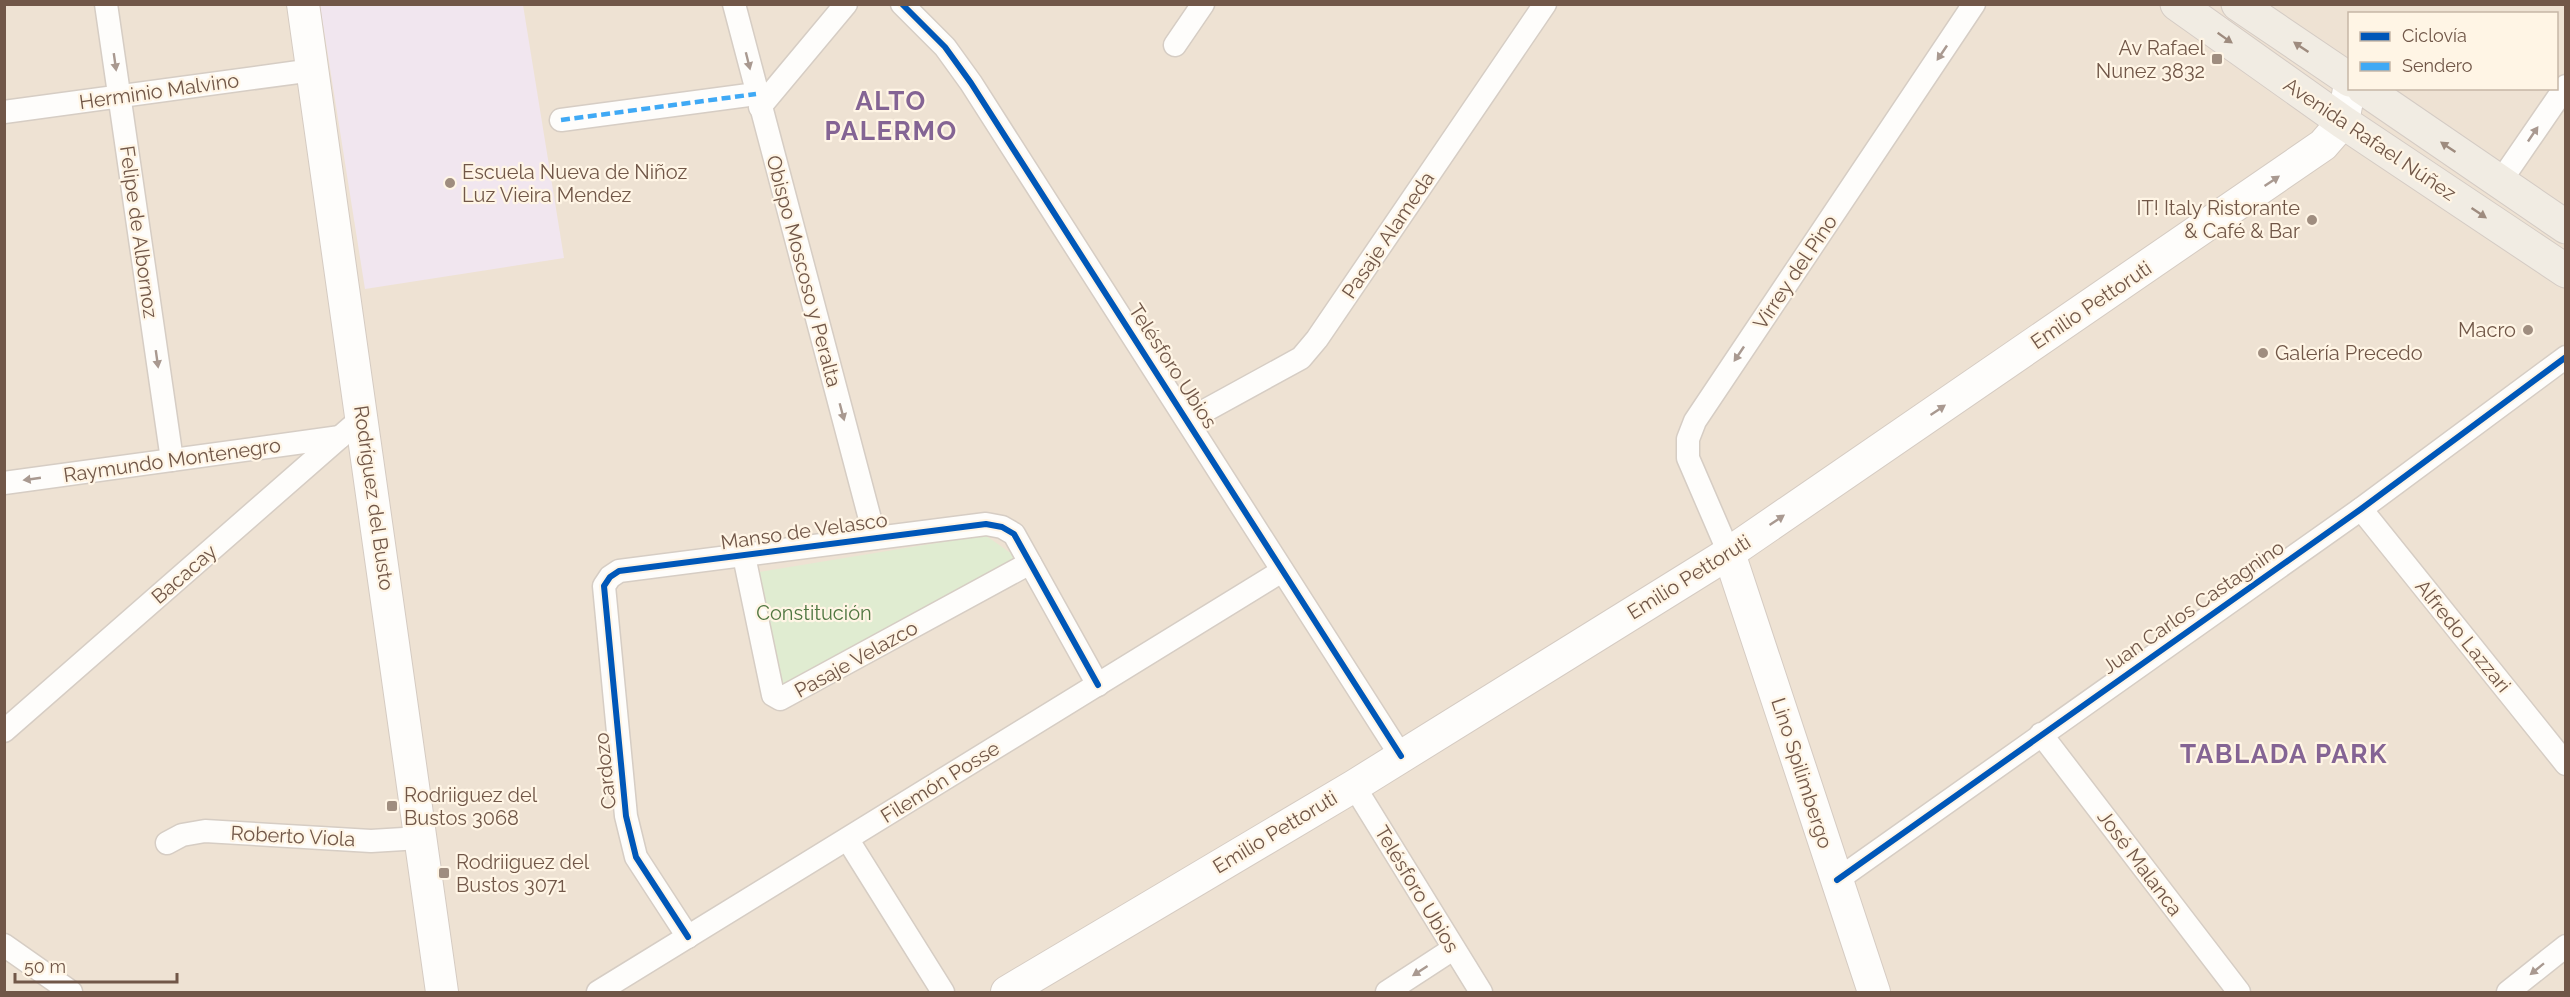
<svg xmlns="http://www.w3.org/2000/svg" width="2570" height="997" viewBox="0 0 2570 997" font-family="Raleway,sans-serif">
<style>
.residential{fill:#eee2d3;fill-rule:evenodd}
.education{fill:#f1e6ef}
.green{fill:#e0ecd1}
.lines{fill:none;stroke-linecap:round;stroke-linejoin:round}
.street-casing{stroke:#d6cdc4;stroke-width:25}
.secondary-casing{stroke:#d5cbc2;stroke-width:34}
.primary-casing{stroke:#d4cbc4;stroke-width:35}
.street{stroke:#fefdfb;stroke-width:22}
.secondary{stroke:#fefdfb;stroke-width:32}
.primary{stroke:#f1ece3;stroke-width:33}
.quiet{stroke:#3fa9f5;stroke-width:4.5;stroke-dasharray:9 4.5;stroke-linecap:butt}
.cycleway-casing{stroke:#fff5e5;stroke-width:10}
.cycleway{stroke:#0057b8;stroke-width:6}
.oneway{fill:#9e8b7e}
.oneway2{fill:#a99990}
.poi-dot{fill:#9f8d7f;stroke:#fff5e5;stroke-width:2}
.labels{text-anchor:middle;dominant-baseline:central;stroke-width:4.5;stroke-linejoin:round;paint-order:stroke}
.poi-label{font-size:20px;fill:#715748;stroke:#fff5e5;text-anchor:start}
.street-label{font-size:20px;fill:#715748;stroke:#fff5e5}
.park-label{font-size:20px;fill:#507741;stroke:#fff5e5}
.district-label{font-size:26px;font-weight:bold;letter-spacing:1.5px;fill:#846494;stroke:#fff5e5}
</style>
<rect width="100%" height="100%" fill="#f5f0e6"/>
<path class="residential" d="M5 5H2565V992H5ZM2350 14H2556V88H2350Z"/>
<path class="education" d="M320 5H523L564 258 365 289Z"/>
<path class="green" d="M985 535 1022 561 782 687 753 573Z"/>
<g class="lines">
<defs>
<g id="street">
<path d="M106 4 172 460"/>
<path d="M734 4 875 538"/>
<path d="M902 4 945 47 971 83 1401 756"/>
<path d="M1175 45 1203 4"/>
<path d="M760 107 846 4"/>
<path d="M4 112 313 70"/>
<path d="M561 120 756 94"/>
<path d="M2500 182 2566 86"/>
<path d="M1188 420 1301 358 1317 339 1545 4"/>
<path d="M4 483 340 437"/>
<path d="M2361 509 2566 764"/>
<path d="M1729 553 1688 458V439L1695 421 1974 4"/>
<path d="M744 556 773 695 780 699 1030 563"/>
<path d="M4 731 363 417"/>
<path d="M2041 734 2239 992"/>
<path d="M1354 786 1481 992"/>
<path d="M848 840 943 992"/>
<path d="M167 843 182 835 205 831 371 841 420 838"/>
<path d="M1837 880 2361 509 2566 357"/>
<path d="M688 937 636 857 626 816 604 586 610 577 619 571 986 524 1002 527 1014 534 1098 685"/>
<path d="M4 945 71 992"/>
<path d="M598 992 1282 571"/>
<path d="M1387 992 1453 949"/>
<path d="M2508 992 2566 946"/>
</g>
<g id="secondary">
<path d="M303 4 442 992"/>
<path d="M1729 553 1874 992"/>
<path d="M1007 992 1354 786 1729 553 2323 145 2343 122 2350 84"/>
</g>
<g id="primary">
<path d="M2177 4 2343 122 2566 271"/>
<path d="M2238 4 2350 80"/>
<path d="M2363 88 2566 227"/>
</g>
</defs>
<use href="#street" class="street-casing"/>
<use href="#secondary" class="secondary-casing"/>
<use href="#primary" class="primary-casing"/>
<use href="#street" class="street"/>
<use href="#secondary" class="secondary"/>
<use href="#primary" class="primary"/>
<path class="quiet" d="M561 120 756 94"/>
<defs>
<g id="cycleway">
<path d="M902 4 945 47 971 83 1401 756"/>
<path d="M1837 880 2361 509 2566 357"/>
<path d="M688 937 636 857 626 816 604 586 610 577 619 571 986 524 1002 527 1014 534 1098 685"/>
</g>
</defs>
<use href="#cycleway" class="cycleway-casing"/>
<use href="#cycleway" class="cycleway"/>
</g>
<defs><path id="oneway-solid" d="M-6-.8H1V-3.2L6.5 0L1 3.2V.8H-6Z" transform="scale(1.5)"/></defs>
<g class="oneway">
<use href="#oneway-solid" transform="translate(2225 38) rotate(35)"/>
<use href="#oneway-solid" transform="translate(2301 47) rotate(-146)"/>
<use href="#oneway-solid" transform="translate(2448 147) rotate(-146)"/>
<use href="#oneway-solid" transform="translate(2479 213) rotate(34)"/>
</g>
<g class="oneway2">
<use href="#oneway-solid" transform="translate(1942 53) rotate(124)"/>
<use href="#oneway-solid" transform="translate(748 61) rotate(76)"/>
<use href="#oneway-solid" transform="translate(115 62) rotate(82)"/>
<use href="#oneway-solid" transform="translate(2533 134) rotate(-56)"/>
<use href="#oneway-solid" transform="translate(2272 181) rotate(-34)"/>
<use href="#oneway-solid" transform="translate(1739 354) rotate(124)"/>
<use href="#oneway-solid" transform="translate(157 359) rotate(82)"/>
<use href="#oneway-solid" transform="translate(1938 410) rotate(-34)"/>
<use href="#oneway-solid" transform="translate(842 412) rotate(75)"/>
<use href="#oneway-solid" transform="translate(32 479) rotate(172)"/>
<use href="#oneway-solid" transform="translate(1777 520) rotate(-34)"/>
<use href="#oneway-solid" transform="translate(2537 969) rotate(141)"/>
<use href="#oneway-solid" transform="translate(1420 971) rotate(147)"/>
</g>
<g class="poi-dot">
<rect x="2211" y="53" width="12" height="12" rx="3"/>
<circle cx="450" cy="183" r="6"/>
<circle cx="2312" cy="220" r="6"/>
<circle cx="2528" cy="330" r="6"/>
<circle cx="2263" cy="353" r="6"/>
<rect x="386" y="800" width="12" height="12" rx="3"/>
<rect x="438" y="867" width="12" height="12" rx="3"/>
</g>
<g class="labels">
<g class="poi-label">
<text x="2205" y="48" text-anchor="end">Av Rafael<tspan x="2205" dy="23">Nunez 3832</tspan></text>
<text x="462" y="172">Escuela Nueva de Niñoz<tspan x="462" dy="23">Luz Vieira Mendez</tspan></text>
<text x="2300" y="208" text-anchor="end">IT! Italy Ristorante<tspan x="2300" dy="23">&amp; Café &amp; Bar</tspan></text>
<text x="2516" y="330" text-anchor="end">Macro</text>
<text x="2275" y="353">Galería Precedo</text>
<text x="404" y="795">Rodriiguez del<tspan x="404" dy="23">Bustos 3068</tspan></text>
<text x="456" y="862">Rodriiguez del<tspan x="456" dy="23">Bustos 3071</tspan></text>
</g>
<g class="street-label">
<text transform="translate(159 91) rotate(-8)">Herminio Malvino</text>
<text transform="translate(2370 139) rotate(34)">Avenida Rafael Núñez</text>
<text transform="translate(139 232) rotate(82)">Felipe de Albornoz</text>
<text transform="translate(1388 235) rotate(-56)">Pasaje Alameda</text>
<text transform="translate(804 271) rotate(75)">Obispo Moscoso y Peralta</text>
<text transform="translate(1795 272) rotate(-56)">Virrey del Pino</text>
<text transform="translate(2091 305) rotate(-34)">Emilio Pettoruti</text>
<text transform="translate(1173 366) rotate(57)">Telésforo Ubios</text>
<text transform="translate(172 460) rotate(-8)">Raymundo Montenegro</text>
<text transform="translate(374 498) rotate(82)">Rodríguez del Busto</text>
<text transform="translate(804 531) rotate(-8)">Manso de Velasco</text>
<text transform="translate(184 574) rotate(-41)">Bacacay</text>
<text transform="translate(1689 577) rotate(-32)">Emilio Pettoruti</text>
<text transform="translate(2193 607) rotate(-35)">Juan Carlos Castagnino</text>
<text transform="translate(2463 636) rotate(51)">Alfredo Lazzari</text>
<text transform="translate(856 659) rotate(-29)">Pasaje Velazco</text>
<text transform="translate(605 771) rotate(-96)">Cardozo</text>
<text transform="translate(1802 773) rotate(72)">Lino Spilimbergo</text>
<text transform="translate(940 782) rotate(-32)">Filemón Posse</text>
<text transform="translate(1275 832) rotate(-31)">Emilio Pettoruti</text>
<text transform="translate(293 836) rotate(3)">Roberto Viola</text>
<text transform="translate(2140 863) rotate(53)">José Malanca</text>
<text transform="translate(1417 889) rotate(59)">Telésforo Ubios</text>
</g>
<g class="park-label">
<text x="814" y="613">Constitución</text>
</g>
<g class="district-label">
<text x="891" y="101">ALTO<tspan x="891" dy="30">PALERMO</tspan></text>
<text x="2284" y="754">TABLADA PARK</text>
</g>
</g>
<rect width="2570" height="997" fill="none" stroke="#715748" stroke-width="12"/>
<rect x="2348" y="12" width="210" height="78" fill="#fff5e5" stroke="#c6b6a6" stroke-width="1.5"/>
<rect x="2360" y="32" width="30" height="9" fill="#0057b8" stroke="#c6b6a6" stroke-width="1.5"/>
<text x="2402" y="42" font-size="18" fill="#715748">Ciclovía</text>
<rect x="2360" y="62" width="30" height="9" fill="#3fa9f5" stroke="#c6b6a6" stroke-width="1.5"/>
<text x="2402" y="72" font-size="18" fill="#715748">Sendero</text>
<path d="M15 973v9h162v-9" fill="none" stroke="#715748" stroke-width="3"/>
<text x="24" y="973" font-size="18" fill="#715748" stroke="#fff5e5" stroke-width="4.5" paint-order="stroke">50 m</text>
</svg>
